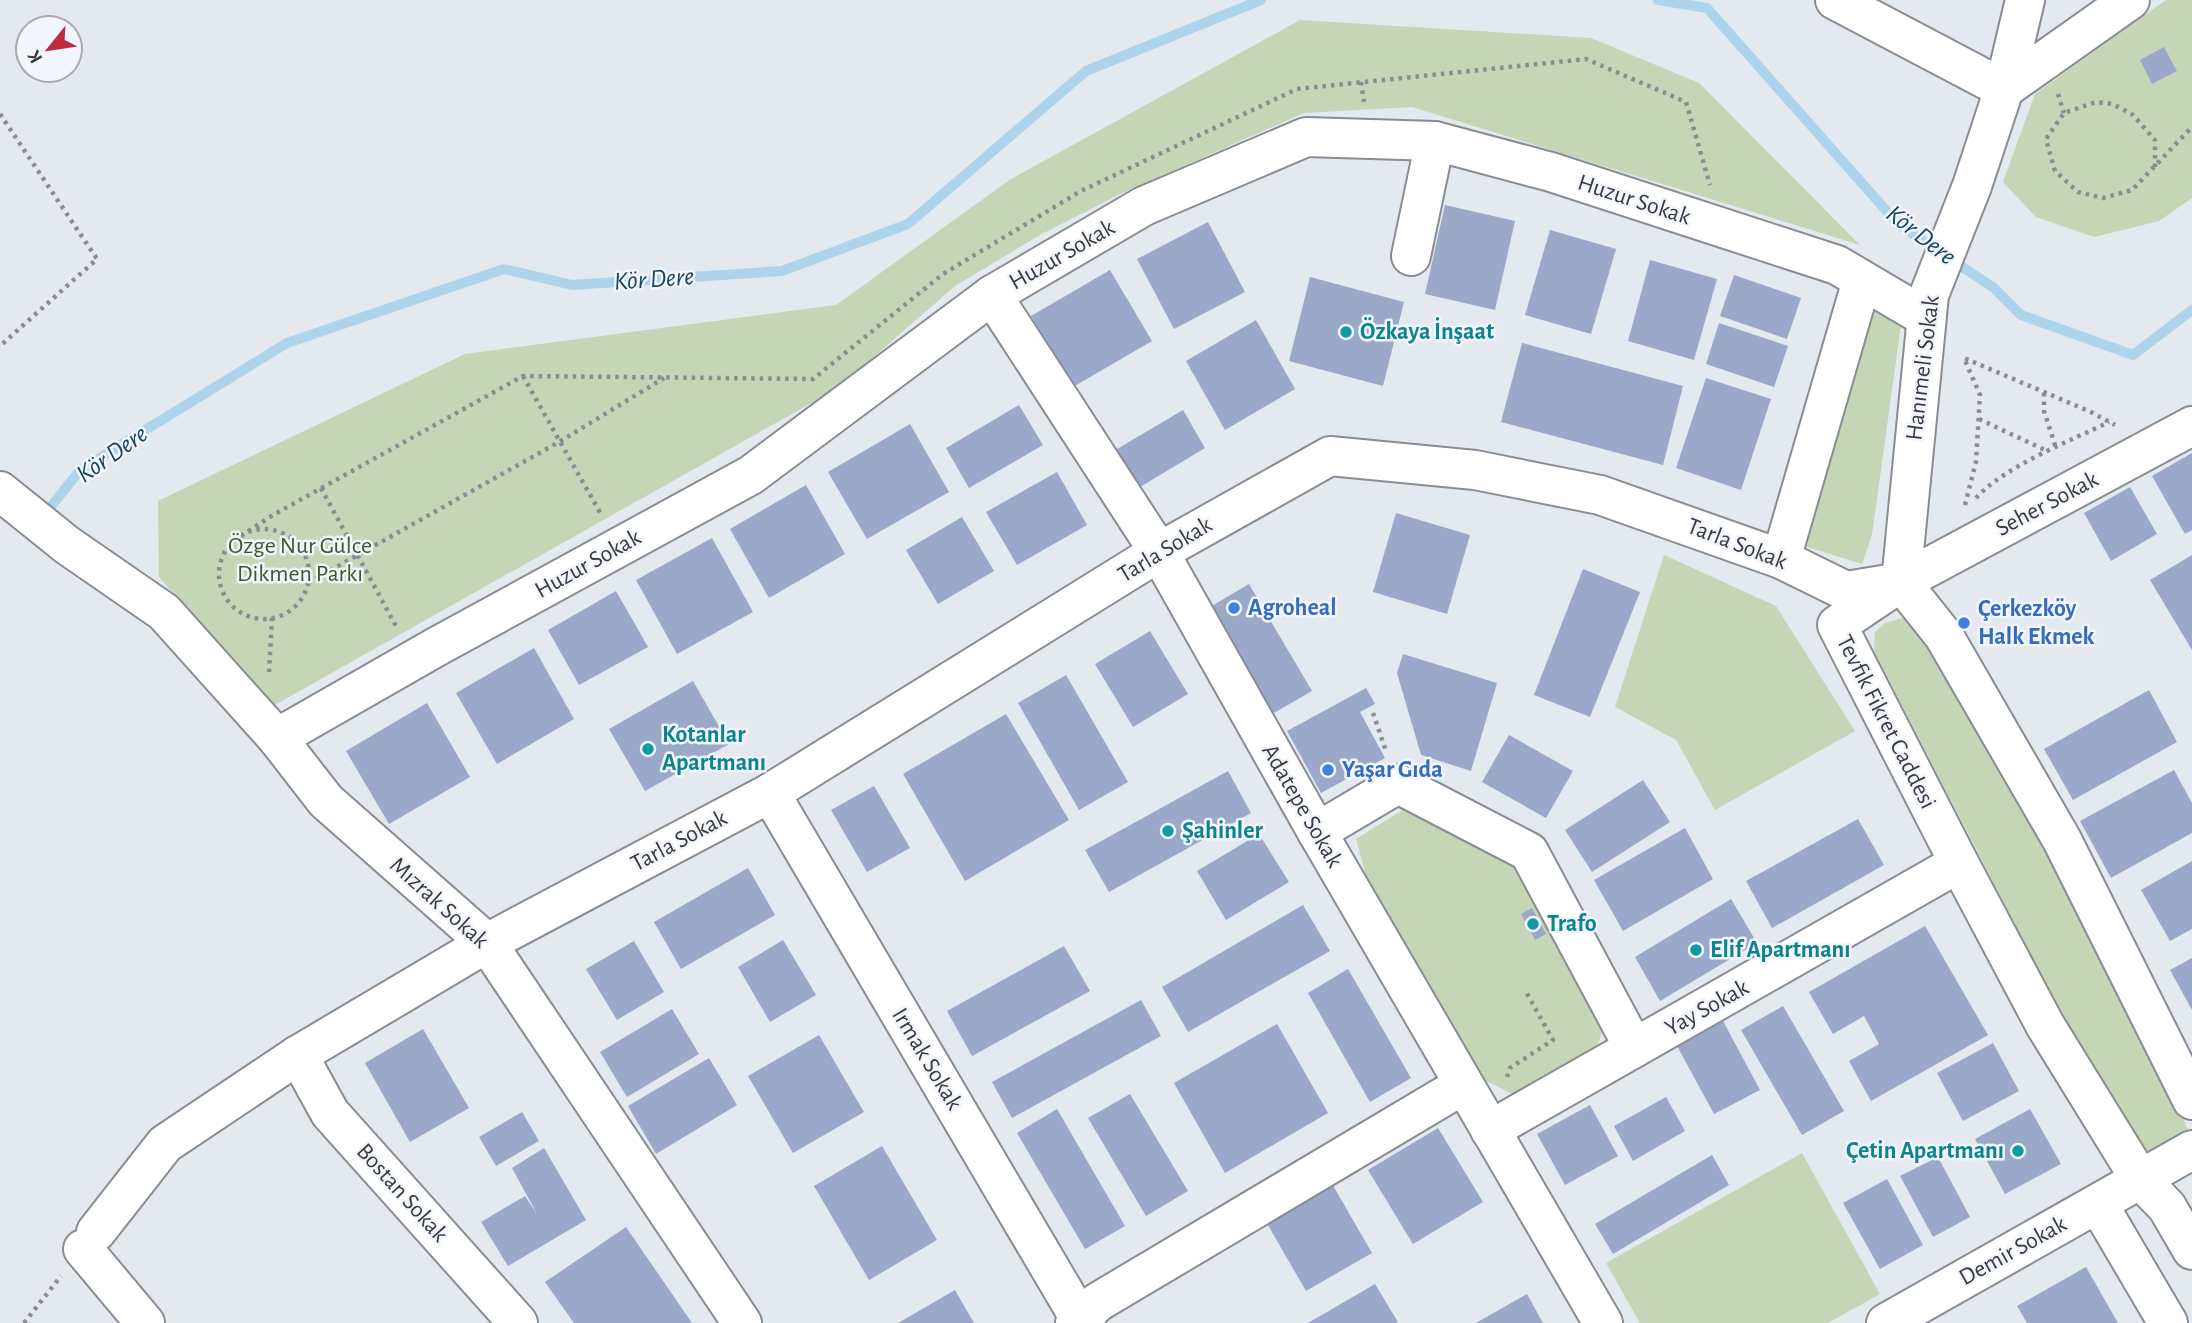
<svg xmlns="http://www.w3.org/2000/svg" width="2192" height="1323" viewBox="0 0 2192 1323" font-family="'Alegreya Sans',sans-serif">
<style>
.green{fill:#c6d5b5}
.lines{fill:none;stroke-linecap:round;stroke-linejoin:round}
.stream{stroke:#aed4eb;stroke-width:10}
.building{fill:#9aa9ca}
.street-casing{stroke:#898c92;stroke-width:42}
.secondary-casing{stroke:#898c92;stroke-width:42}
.path{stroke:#898c91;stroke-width:4.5;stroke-dasharray:3.5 5;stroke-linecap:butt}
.street{stroke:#fff;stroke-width:38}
.secondary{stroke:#fff;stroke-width:38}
.culture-dot{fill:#0f9aa8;stroke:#f2f5fc;stroke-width:2.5}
.shop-dot{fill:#3f7fe0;stroke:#f2f5fc;stroke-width:2.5}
.labels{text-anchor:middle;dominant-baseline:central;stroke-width:5;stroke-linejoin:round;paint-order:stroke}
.street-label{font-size:24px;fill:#393a3d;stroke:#f2f5fc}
.culture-label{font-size:24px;font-weight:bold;fill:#0d838f;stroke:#f2f5fc;text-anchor:start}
.park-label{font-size:24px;fill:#425723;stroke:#f2f5fc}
.shop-label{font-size:24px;font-weight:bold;fill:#366cbe;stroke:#f2f5fc;text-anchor:start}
.water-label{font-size:26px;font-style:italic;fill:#16465e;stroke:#f2f5fc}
</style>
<rect width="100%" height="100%" fill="#e4e8ef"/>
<g class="green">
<path d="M2166 0H2192V198L2159 221 2094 237 2036 217 2003 182 2035 94Z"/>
<path d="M1300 20 1591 38 1699 83 1860 245 1412 107 1304 113 1118 195 1040 235 955 286 838 388 273 706 159 577 158 501 465 354 836 305 1011 179Z"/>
<path d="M1870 307 1886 310 1901 325 1872 535 1862 564 1801 545Z"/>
<path d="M1664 555 1776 606 1855 731 1715 810 1676 740 1615 707Z"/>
<path d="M1902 618 1920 626 1997 756 2169 1078 2189 1134 2148 1152 2129 1127 2054 1000 1874 651 1875 632 1885 623Z"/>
<path d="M1403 810 1513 863 1609 1013 1596 1049 1512 1094 1479 1077 1367 880 1356 839Z"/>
<path d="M1802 1153 1880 1294 1828 1323H1640L1606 1263Z"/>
</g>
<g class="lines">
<g class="stream">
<path d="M1658 0 1707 8 1899 225 1994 288 2021 315 2133 355 2192 310"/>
<path d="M42 518 80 470 287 343 504 269 572 285 782 271 908 224 1086 71 1261 0"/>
</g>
</g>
<g class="building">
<path d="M2164 47 2177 71 2152 84 2140 60Z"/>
<path d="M1445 205 1515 221 1495 310 1425 294Z"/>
<path d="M1208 222 1245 292 1174 329 1137 259Z"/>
<path d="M1550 230 1616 249 1591 334 1525 315Z"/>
<path d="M1650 260 1717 279 1694 360 1628 341Z"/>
<path d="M1110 270 1152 341 1073 387 1031 316Z"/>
<path d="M1734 275 1801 298 1787 339 1720 316Z"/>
<path d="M1310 277 1404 302 1383 386 1289 361Z"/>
<path d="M1256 320 1295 389 1225 430 1186 361Z"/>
<path d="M1719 323 1788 346 1774 387 1706 364Z"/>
<path d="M1522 343 1683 386 1663 465 1501 422Z"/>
<path d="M1706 378 1771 399 1741 490 1676 468Z"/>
<path d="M1019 405 1043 445 969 488 946 448Z"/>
<path d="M1183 410 1205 448 1135 490 1112 452Z"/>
<path d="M910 424 949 492 867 539 828 472Z"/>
<path d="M2192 453V530L2185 534 2152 476Z"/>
<path d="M1057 472 1087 525 1017 565 986 512Z"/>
<path d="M806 485 845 554 769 598 730 529Z"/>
<path d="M2130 487 2157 534 2111 561 2084 513Z"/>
<path d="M1396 513 1470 535 1447 614 1373 592Z"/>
<path d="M962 517 994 571 938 604 906 550Z"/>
<path d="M712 538 753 612 677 654 636 580Z"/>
<path d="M2192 555V650L2150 580Z"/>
<path d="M1583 569 1640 592 1590 717 1534 695Z"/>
<path d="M1249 584 1312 691 1267 717 1205 610Z"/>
<path d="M616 591 648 647 579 685 548 630Z"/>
<path d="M1150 631 1188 694 1133 727 1095 664Z"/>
<path d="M534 648 574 719 497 764 456 693Z"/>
<path d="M1403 654 1497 683 1471 771 1421 755 1397 673Z"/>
<path d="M1066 675 1128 782 1079 810 1018 703Z"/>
<path d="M693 681 729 744 645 791 609 729Z"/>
<path d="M1366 688 1375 704 1360 712 1385 758 1321 793 1287 731Z"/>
<path d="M2149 690 2177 742 2073 800 2044 749Z"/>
<path d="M427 703 470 777 389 824 346 751Z"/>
<path d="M1006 714 1069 820 965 881 903 774Z"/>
<path d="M1509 735 1573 771 1546 818 1482 782Z"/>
<path d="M2174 770 2192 803V833L2111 878 2080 821Z"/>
<path d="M1228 771 1251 813 1109 892 1085 850Z"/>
<path d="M1643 780 1670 822 1592 872 1565 830Z"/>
<path d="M874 786 910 848 867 872 831 810Z"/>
<path d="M1858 819 1884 865 1772 928 1746 881Z"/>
<path d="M1685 828 1713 879 1623 931 1594 880Z"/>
<path d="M1259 834 1289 882 1226 920 1197 871Z"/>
<path d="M2192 861V929L2170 941 2141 890Z"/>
<path d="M748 868 775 915 681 969 654 922Z"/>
<path d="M1731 899 1757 943 1660 1001 1635 957Z"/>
<path d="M1303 905 1330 951 1188 1032 1162 987Z"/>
<path d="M1532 908 1546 934 1535 940 1521 914Z"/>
<path d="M1925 926 1988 1035 1871 1101 1849 1061 1879 1044 1864 1016 1833 1034 1809 992Z"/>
<path d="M783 940 816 995 770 1022 738 967Z"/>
<path d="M634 941 664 992 617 1020 586 969Z"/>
<path d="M1064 946 1090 991 972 1056 947 1011Z"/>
<path d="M2192 958V1010L2170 970Z"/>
<path d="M1348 969 1411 1078 1370 1102 1308 993Z"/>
<path d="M1141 1000 1161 1036 1012 1118 992 1082Z"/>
<path d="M1783 1006 1844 1111 1802 1135 1741 1030Z"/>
<path d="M672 1009 699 1054 627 1097 600 1052Z"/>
<path d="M1723 1021 1760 1090 1714 1114 1677 1046Z"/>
<path d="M1277 1024 1328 1113 1225 1173 1174 1083Z"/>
<path d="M423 1029 469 1108 410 1142 365 1063Z"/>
<path d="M819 1035 864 1112 793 1153 748 1076Z"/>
<path d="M1993 1043 2019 1091 1963 1121 1937 1073Z"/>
<path d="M709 1058 737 1105 656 1154 628 1106Z"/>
<path d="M1130 1094 1188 1191 1146 1216 1088 1118Z"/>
<path d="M1666 1097 1685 1131 1633 1161 1614 1126Z"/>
<path d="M1590 1105 1618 1156 1565 1185 1537 1134Z"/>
<path d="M1057 1109 1125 1226 1085 1249 1017 1133Z"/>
<path d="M2030 1109 2061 1164 2005 1194 1975 1139Z"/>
<path d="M522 1112 539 1141 496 1166 479 1137Z"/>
<path d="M1438 1128 1483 1202 1413 1244 1368 1170Z"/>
<path d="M882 1146 937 1240 869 1280 814 1186Z"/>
<path d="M544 1148 586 1220 508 1266 481 1222 525 1196 537 1214 512 1168Z"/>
<path d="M1712 1155 1729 1185 1613 1254 1595 1224Z"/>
<path d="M1938 1157 1970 1217 1933 1237 1900 1176Z"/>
<path d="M1887 1179 1923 1245 1880 1269 1843 1203Z"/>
<path d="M1331 1182 1372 1253 1306 1291 1265 1220Z"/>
<path d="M626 1227 692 1323H574L545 1282Z"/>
<path d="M2086 1267 2118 1323H2027L2017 1306Z"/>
<path d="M1375 1284 1398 1322 1396 1323H1308Z"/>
<path d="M955 1290 974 1323H898Z"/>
<path d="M1527 1294 1543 1323H1476Z"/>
</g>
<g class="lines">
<defs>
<g id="street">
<path d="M1835 0 2004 89"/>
<path d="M2004 89 2130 0"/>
<path d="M1411 256 1435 141"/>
<path d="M992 295 1159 552 1317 832 1603 1323"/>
<path d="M0 491 67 545 164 612 277 738 326 801 487 943 742 1323"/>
<path d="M1781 559 1862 280"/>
<path d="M1901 582 1929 295 1972 186 2004 89 2025 0"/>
<path d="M277 738 436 647 751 475 992 295 1144 206 1306 137 1435 141 1551 172 1837 265 1925 317"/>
<path d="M770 793 1080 1319 1086 1323"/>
<path d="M1317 832 1398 784 1529 852 1634 1048"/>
<path d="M298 1055 330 1113 518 1323"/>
<path d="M1490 1130 1959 863"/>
<path d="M2098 1204 2168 1323"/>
<path d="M96 1232 165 1144 298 1055 487 943 770 793 1159 552 1330 456 1475 470 1600 495 1781 559 1846 591 1901 582 2192 426"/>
<path d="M83 1249 145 1323"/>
<path d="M1075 1323 1098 1302 1463 1085"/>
<path d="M1886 1323 2192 1150"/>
</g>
<path id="secondary" d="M2192 1100 2062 840 1944 636 1901 582 1837 625 1959 863 2045 1025 2140 1179 2167 1207 2192 1250"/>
</defs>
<use href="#street" class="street-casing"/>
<use href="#secondary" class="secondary-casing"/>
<g class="path">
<path d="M1361 82 1364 102"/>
<path d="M2058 94 2064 113"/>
<path d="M0 114 97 259 0 346"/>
<path d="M2155 167V140L2133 115 2113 104 2096 102 2064 113 2046 139 2055 171 2078 192 2103 198 2132 190 2192 127"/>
<path d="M523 376 602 516"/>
<path d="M2044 393V411L2056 448"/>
<path d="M1979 419 2047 451"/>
<path d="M321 488 397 628"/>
<path d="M1976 498C2005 466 2070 441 2109 422"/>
<path d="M1965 505 1976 462 1980 395 1964 358 2091 412 2115 425"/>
<circle cx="264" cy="574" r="45"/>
<path d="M241 536 273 515 523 376 813 379 943 274 1081 191 1297 89 1586 59 1686 102 1710 185"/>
<path d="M308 583 559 442 664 378"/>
<path d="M269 672 272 618"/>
<path d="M1373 713 1386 751"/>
<path d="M1507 1077 1510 1068 1553 1040 1526 992"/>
<path d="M24 1323 61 1276"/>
</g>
<use href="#street" class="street"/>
<use href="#secondary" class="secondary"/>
</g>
<g class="culture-dot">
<circle cx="1346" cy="332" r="7"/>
<circle cx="648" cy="749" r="7"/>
<circle cx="1168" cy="831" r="7"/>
<circle cx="1533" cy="924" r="7"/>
<circle cx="1696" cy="950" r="7"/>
<circle cx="2018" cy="1151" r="7"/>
</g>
<g class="shop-dot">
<circle cx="1234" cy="608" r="7"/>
<circle cx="1964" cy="623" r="7"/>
<circle cx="1328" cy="770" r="7"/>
</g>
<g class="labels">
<g class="street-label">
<text transform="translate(1634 200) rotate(18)">Huzur Sokak</text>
<text transform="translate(1062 255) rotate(-30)">Huzur Sokak</text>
<text transform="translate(1923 368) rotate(-83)">Hanımeli Sokak</text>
<text transform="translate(2047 504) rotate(-28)">Seher Sokak</text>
<text transform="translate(1737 544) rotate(21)">Tarla Sokak</text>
<text transform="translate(1165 550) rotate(-31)">Tarla Sokak</text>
<text transform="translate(588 564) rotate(-29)">Huzur Sokak</text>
<text transform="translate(1886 722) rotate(63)">Tevfik Fikret Caddesi</text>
<text transform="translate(1302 806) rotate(60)">Adatepe Sokak</text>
<text transform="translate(679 841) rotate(-28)">Tarla Sokak</text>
<text transform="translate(439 903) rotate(42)">Mızrak Sokak</text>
<text transform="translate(1707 1008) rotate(-29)">Yay Sokak</text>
<text transform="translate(927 1059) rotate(59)">Irmak Sokak</text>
<text transform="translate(402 1193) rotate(48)">Bostan Sokak</text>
<text transform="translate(2013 1251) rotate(-29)">Demir Sokak</text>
</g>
<g class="culture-label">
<text x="1360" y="332">Özkaya İnşaat</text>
<text x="662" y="735">Kotanlar<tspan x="662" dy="28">Apartmanı</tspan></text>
<text x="1182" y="831">Şahinler</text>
<text x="1547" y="924">Trafo</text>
<text x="1710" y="950">Elif Apartmanı</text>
<text x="2004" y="1151" text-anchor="end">Çetin Apartmanı</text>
</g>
<g class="park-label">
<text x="300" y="546">Özge Nur Gülce<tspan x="300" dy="28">Dikmen Parkı</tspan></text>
</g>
<g class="shop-label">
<text x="1248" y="608">Agroheal</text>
<text x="1978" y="609">Çerkezköy<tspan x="1978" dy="28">Halk Ekmek</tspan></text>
<text x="1342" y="770">Yaşar Gıda</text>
</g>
<g class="water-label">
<text transform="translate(1921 235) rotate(38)">Kör Dere</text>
<text transform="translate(654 279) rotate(-4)">Kör Dere</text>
<text transform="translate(112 454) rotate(-35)">Kör Dere</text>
</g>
</g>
<g transform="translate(49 49) rotate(240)"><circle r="33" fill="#f2f5fc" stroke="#a8aab0" stroke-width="2"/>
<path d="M0-5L12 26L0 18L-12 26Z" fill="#bc2c41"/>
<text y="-10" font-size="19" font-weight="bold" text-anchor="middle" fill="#393a3d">K</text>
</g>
</svg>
